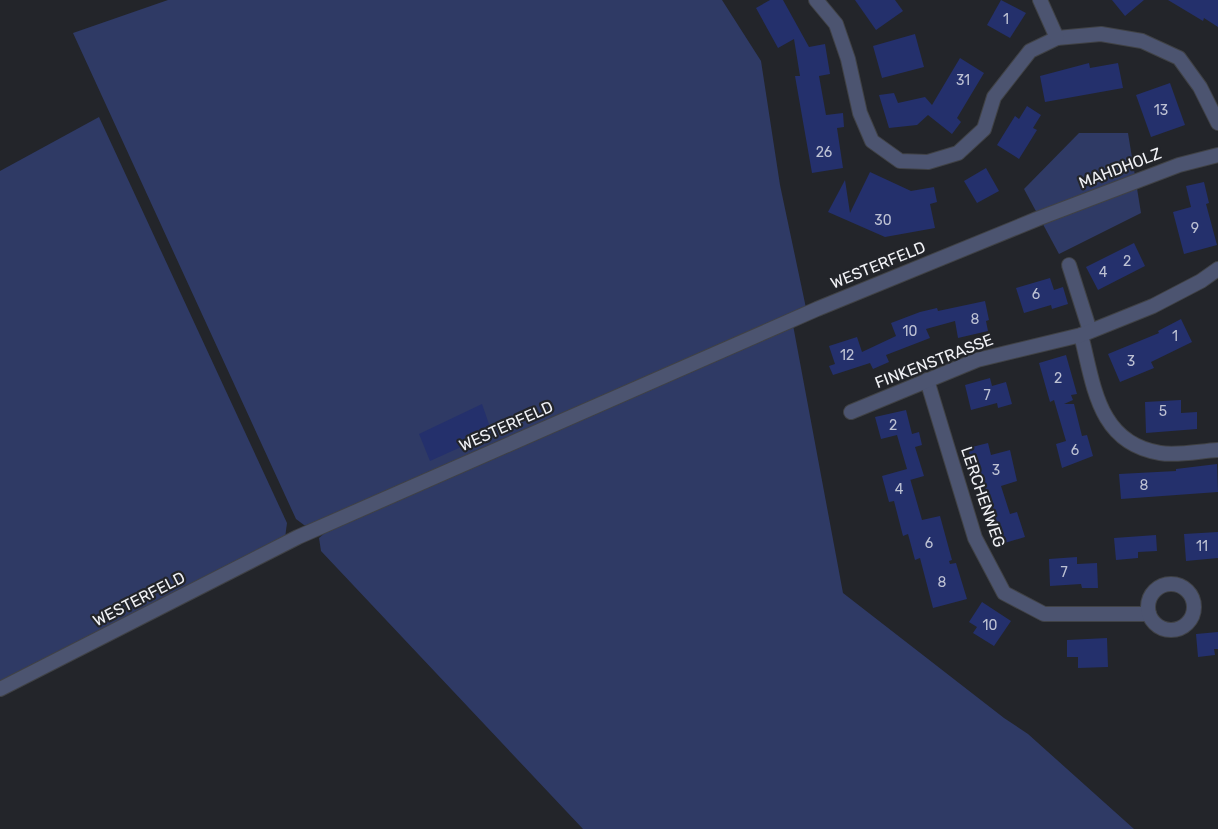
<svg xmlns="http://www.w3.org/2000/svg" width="1218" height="829" viewBox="0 0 1218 829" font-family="Rubik,sans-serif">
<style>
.green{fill:#2f3a65}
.building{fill:#24306c}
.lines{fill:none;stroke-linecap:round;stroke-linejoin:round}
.street-casing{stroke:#404246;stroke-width:16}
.street{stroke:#4c5470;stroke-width:14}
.labels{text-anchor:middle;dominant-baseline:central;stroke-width:4.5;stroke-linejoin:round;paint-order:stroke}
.number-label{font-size:14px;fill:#bdc1d3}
.street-label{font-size:16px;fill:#f0f1f5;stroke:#23252a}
</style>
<rect width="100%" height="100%" fill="#23252a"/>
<g class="green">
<path d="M168 0H722L761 61 780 185 806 308 313 526 304 525 296 519 73 33Z"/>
<path d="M99 117 287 523 285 538 0 684V171Z"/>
<path d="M1079 133H1128L1141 213 1059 254 1024 189Z"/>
<path d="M793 325 843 593 1004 718 1028 734 1134 829H583L321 551 319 538 327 531Z"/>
</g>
<g class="building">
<path d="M770 0H783L809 47 825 44 830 74 819 76 826 115 843 113 844 127 837 128 843 168 812 173 795 76H800L794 39 778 48 756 8Z"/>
<path d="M855 0H895L903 11 876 30Z"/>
<path d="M1001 0 1026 13 1010 38 987 25Z"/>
<path d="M1112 0H1144L1125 16Z"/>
<path d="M1168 0H1218V27L1204 18 1203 21Z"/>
<path d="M915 34 924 67 882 78 873 46Z"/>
<path d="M960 58 984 73 957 118 961 122 952 134 928 115 917 125 889 128 879 95 894 93 898 103 925 97 932 105Z"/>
<path d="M1089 63 1090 68 1118 63 1123 88 1045 102 1040 76Z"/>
<path d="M1170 83 1185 125 1151 137 1136 95Z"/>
<path d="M1027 106 1041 115 1033 128 1037 130 1019 159 997 145 1015 116 1019 119Z"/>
<path d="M986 168 999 191 977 203 964 181Z"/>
<path d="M870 172 911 191 934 187 937 202 930 204 935 228 885 237 828 212 845 180 850 213Z"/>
<path d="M1204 182 1209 203 1206 204 1217 245 1184 254 1173 212 1191 207 1186 186Z"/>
<path d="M1134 243 1145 266 1098 290 1086 267Z"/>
<path d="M1050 278 1054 290 1063 287 1068 304 1052 309 1051 305 1024 313 1016 288Z"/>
<path d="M985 301 989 320 986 321 988 331 958 338 955 321 926 329 930 338 886 355 889 362 873 369 870 363 833 375 829 366 835 364 829 346 857 337 862 352 896 336 891 323 920 312 937 308 938 311Z"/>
<path d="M1181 319 1192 342 1151 362 1154 368 1120 382 1108 354 1159 333 1158 331Z"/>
<path d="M1066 355 1077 394 1071 395 1073 400 1064 404H1074L1082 436 1087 435 1093 456 1062 468 1056 444 1066 441 1054 400 1050 402 1039 363Z"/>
<path d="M990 378 992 386 1006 382 1012 404 998 408 997 403 971 410 965 385Z"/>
<path d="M1181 400V413L1197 412V429L1146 433 1145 402Z"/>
<path d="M482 404 492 433 430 461 419 434Z"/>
<path d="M906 410 912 434 919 432 922 445 915 447 924 476 910 480 909 475 922 520 940 516 952 560 949 561 950 564 956 563 967 599 933 608 920 558 915 560 908 534 903 536 894 501 889 502 882 476 907 469 897 435 881 439 875 417Z"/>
<path d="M988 443 991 455 1010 450 1017 481 1001 486 1010 514 1017 512 1025 537 998 545 990 519 995 517 984 484 982 485 976 462 972 463 968 448Z"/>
<path d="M1217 464 1218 492 1121 499 1119 474 1176 471V469Z"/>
<path d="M1218 532V558L1186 561 1184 534Z"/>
<path d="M1156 535 1157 551 1138 552V558L1116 560 1114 538Z"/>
<path d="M1077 557V564L1097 563 1098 588H1082L1081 584 1050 586 1049 559Z"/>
<path d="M982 602 1011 621 994 646 973 633 977 627 969 622Z"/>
<path d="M1218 632V649H1214L1215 655 1198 657 1196 634Z"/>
<path d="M1107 638 1108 667 1078 668V657H1067V640Z"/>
</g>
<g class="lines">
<defs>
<g id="street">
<path d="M816 0 836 24 848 59 860 113 872 141 900 161 928 162 958 153 984 129 994 97 1030 51 1057 38 1101 34 1142 41 1179 58 1200 87 1218 123"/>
<path d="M1040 0 1057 38"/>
<path d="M1069 265 1090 331"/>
<path d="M1081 335C1094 386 1098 443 1160 453 1178 456 1200 451 1218 450"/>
<path d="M927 380 975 538 1004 593 1044 614H1149"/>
<path d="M851 412 977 360 1081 335 1153 306 1201 281 1218 269"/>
<circle cx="1171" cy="607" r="23"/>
<path d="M0 689 298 537 817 309 1037 219 1179 165 1218 155"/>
</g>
</defs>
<use href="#street" class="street-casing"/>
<use href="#street" class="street"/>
</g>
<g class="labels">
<g class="number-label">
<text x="1006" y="19">1</text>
<text x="963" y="80">31</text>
<text x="1161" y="110">13</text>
<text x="824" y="152">26</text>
<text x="883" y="220">30</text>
<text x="1195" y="228">9</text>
<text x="1127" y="261">2</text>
<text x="1103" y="272">4</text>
<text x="1036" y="294">6</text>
<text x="975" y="319">8</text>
<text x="910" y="331">10</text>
<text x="1175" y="336">1</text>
<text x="847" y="355">12</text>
<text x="1131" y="361">3</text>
<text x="1058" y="378">2</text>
<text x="987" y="395">7</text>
<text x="1163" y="411">5</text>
<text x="893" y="425">2</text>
<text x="1075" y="450">6</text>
<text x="996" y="470">3</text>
<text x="1144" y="485">8</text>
<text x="899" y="489">4</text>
<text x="929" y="543">6</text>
<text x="1202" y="546">11</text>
<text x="1064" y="572">7</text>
<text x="942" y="582">8</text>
<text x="990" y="625">10</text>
</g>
<g class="street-label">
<text transform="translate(1120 168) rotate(-21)">MAHDHOLZ</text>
<text transform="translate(878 265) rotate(-22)">WESTERFELD</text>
<text transform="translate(934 361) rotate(-21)">FINKENSTRASSE</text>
<text transform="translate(506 426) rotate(-24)">WESTERFELD</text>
<text transform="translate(983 497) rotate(71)">LERCHENWEG</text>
<text transform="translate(139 599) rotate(-27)">WESTERFELD</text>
</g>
</g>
</svg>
